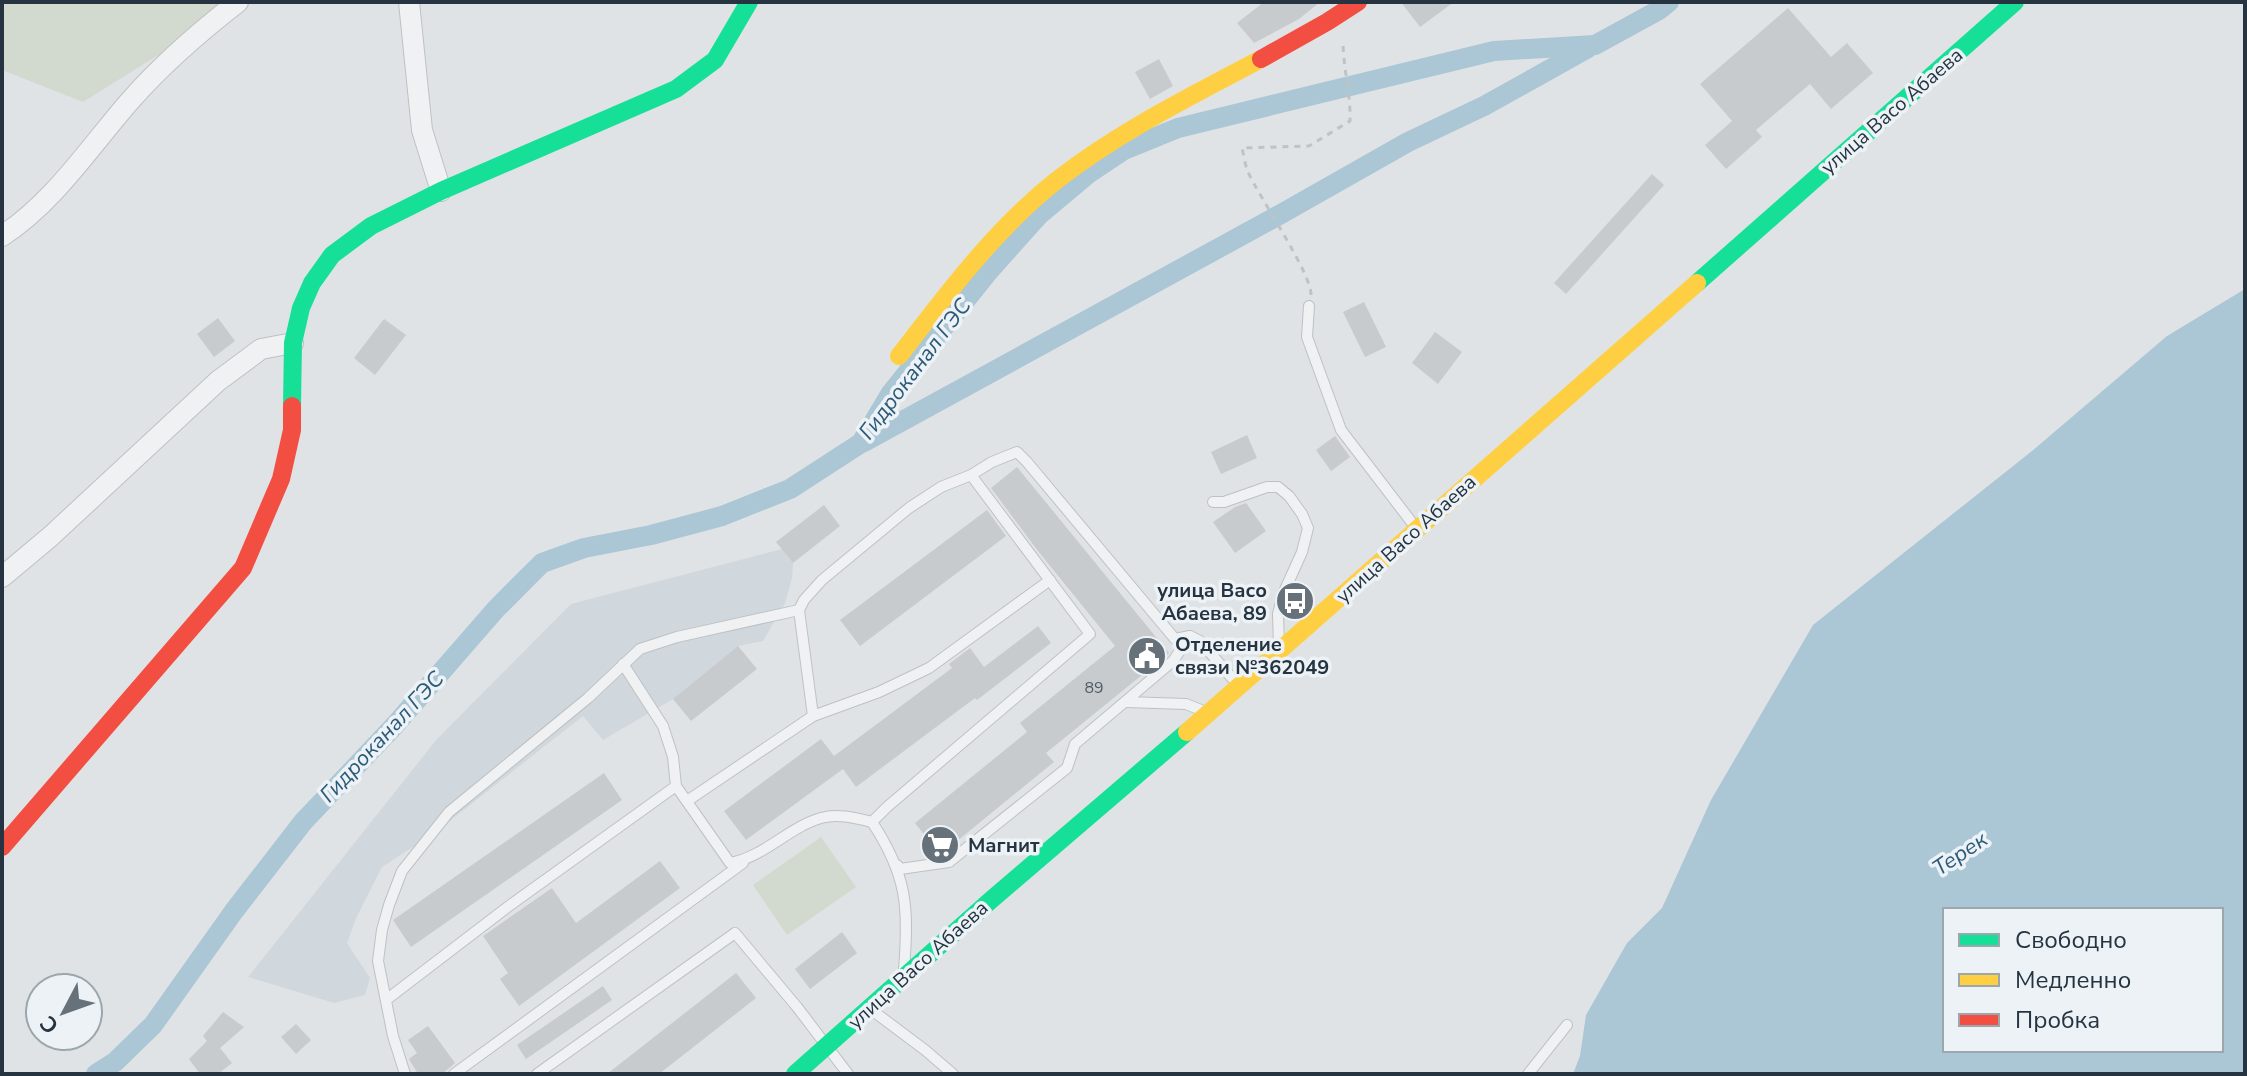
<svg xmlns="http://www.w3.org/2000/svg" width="2247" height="1076" viewBox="0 0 2247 1076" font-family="'Nunito Sans',sans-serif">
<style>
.built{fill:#d0d7dd}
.green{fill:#d2dacf}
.water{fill:#abc6d4;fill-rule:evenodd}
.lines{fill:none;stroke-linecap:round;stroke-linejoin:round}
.canal{stroke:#abc6d4;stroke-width:20}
.building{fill:#c8cbce}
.lane-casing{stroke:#bec1c3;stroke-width:12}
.street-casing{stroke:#bec1c3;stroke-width:22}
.path{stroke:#bfc3c5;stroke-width:3;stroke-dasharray:6 6;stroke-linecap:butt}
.lane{stroke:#eff1f2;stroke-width:10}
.street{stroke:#eff1f2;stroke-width:20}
.fast{stroke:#16e098;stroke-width:18}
.slow{stroke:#ffcf43;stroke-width:18}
.jam{stroke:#f24e42;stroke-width:18}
.labels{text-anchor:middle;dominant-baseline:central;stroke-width:7;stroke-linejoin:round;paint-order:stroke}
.number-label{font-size:16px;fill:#4e5a64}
.street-label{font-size:20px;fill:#253440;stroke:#ecf2f6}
.poi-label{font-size:20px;font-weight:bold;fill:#253440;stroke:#ecf2f6;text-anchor:start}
.water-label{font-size:22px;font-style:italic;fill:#2b5b78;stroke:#ecf2f6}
</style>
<rect width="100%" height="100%" fill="#e0e3e5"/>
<path class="built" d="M782 549 793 563 792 578 785 603 763 641 738 646 673 699 603 740 583 716 433 834 382 867 357 916 347 943 370 978 365 995 334 1003 248 977 437 739 571 604Z"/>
<g class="green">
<path d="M2 2H243L83 102 2 70Z"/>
<path d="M821 837 856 887 787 935 753 885Z"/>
</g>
<path class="water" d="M2245 289V1074H1573L1580 1056 1586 1015 1627 943 1662 908 1711 800 1813 625 2032 451 2167 336ZM1945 910H2221V1050H1945Z"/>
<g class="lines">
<g class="canal">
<path d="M864 442 1281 214 1408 142 1484 106 1588 48"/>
<path d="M96 1074 115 1062 153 1025 234 911 303 822 395 725 496 609 542 563 584 548 651 535 722 516 790 489 861 443 891 393 989 271 1039 215 1088 174 1124 150 1178 128 1494 51 1595 45 1659 10 1669 2"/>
</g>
</g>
<g class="building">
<path d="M1264 2H1320L1299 19 1254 43 1237 23Z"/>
<path d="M1401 2H1454L1420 27Z"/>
<path d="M1788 8 1831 57 1847 43 1873 73 1831 109 1810 84 1756 130 1762 137 1726 169 1705 145 1732 121 1700 84Z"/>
<path d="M1159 59 1173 86 1150 99 1135 72Z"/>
<path d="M1652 174 1664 185 1566 294 1554 283Z"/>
<path d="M1364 302 1386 347 1365 357 1343 312Z"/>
<path d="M218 318 235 341 214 357 197 334Z"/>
<path d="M384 319 406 335 375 375 354 358Z"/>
<path d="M1435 332 1462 352 1438 384 1412 363Z"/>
<path d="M1247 435 1257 458 1221 474 1211 452Z"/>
<path d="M1335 436 1350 457 1331 471 1316 450Z"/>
<path d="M1017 467 1169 653 1046 753 1054 762 940 855 915 823 1027 732 1020 723 1115 646 1038 551 991 488Z"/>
<path d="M1246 503 1266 531 1235 553 1213 522 1235 507Z"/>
<path d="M824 505 840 526 793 563 776 542Z"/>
<path d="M987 510 1006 536 860 646 840 620Z"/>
<path d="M1038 626 1051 643 977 700 975 698 856 787 843 769 746 840 724 811 821 739 834 756 952 668 949 664 970 648 984 667Z"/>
<path d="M738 646 757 669 691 721 673 699Z"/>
<path d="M604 773 622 800 411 947 393 920Z"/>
<path d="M660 861 680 888 519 1006 500 979 508 973 483 936 552 888 576 923Z"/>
<path d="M842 932 857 953 810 989 795 969Z"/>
<path d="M736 973 756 998 659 1074H607Z"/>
<path d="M603 986 612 1000 526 1059 517 1045Z"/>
<path d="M223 1012 244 1027 220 1048 232 1063 218 1074H200L189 1059 207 1041 203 1036Z"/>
<path d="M296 1024 311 1040 296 1054 281 1037Z"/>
<path d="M428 1026 455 1063 442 1074H418L409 1059 417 1053 408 1040Z"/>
</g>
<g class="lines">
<defs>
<g id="lane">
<path d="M1309 306 1307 337 1341 430 1416 528"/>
<path d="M1213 502H1224L1267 487H1278L1289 496 1302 514 1308 528 1302 552 1283 594 1278 614 1279 645"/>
<path d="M623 664 663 726 673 757 676 786 730 863C764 857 789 827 821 818 838 813 856 818 872 822"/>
<path d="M1126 702 1186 704 1206 712"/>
<path d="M813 716 799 610 804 600 822 580 909 508 941 487 971 475 992 462 1017 452 1027 462 1175 639 1190 636 1200 641 1238 685"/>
<path d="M687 801 813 716 879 692 929 668 1050 580"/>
<path d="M897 865 900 869 949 862 1067 768 1075 744 1173 661 1190 636"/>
<path d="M904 969C909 907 907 875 872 822L887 807 1090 634 971 475"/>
<path d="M386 1000 509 906 676 786"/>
<path d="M869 1008 925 1050 953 1074"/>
<path d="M405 1074 393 1036 378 961 382 930 389 905 402 871 449 812 588 698 640 649 677 637 799 610"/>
<path d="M454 1074 743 863"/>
<path d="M537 1074 735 933 797 1007 848 1074"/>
<path d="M1528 1074 1567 1025"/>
</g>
<g id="street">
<path d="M409 2 422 130 441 191"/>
<path d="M2 236C53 203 89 148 129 102 162 64 198 33 238 2"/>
<path d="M2 577 51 536 218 381 261 349 293 343"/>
</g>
</defs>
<use href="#lane" class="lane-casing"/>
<use href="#street" class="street-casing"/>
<path class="path" d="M1311 295C1312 274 1259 197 1248 172 1245 165 1244 156 1242 148L1309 146 1350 121C1351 94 1343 68 1343 41"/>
<use href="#lane" class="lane"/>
<use href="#street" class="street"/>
<g class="fast">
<path d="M1697 283 2015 2"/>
<path d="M292 406 293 343 301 308 312 283 332 255 371 226 441 191 676 89 715 60 749 2"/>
<path d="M795 1074 991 900 1187 732"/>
</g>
<g class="slow">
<path d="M899 356C947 294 995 229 1057 180 1120 131 1191 96 1261 59"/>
<path d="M1187 732 1697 283"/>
</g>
<g class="jam">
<path d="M1261 59 1327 22 1358 2"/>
<path d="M2 847 243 568 281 479 292 430V406"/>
</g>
</g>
<defs>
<symbol id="bus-disc" viewBox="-11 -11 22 22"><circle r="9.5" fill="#66717a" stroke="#ecf2f6"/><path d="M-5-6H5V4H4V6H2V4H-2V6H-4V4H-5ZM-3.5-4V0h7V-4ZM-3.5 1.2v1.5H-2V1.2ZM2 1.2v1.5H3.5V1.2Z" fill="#fff"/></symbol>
<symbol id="civic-disc" viewBox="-11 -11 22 22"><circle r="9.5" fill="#66717a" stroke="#ecf2f6"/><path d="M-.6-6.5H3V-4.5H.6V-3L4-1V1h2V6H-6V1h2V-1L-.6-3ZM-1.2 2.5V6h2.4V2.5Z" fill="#fff"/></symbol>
<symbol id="supermarket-disc" viewBox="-11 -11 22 22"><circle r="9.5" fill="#66717a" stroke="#ecf2f6"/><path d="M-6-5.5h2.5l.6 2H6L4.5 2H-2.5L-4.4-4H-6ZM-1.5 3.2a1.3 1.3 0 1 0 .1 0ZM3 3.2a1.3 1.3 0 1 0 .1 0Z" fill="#fff"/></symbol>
</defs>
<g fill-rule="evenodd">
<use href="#bus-disc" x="1273" y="579" width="44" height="44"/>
<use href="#civic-disc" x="1125" y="634" width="44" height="44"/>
<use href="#supermarket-disc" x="918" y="823" width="44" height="44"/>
</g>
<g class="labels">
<g class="number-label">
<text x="1094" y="688">89</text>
</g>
<g class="street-label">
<text transform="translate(1892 111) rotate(-41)">улица Васо Абаева</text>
<text transform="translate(1406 539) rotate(-42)">улица Васо Абаева</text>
<text transform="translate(918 965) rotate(-42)">улица Васо Абаева</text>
</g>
<g class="poi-label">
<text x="1267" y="590" text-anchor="end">улица Васо<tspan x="1267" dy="23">Абаева, 89</tspan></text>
<text x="1175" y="644">Отделение<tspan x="1175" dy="23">связи №362049</tspan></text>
<text x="968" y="845">Магнит</text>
</g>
<g class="water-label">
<text transform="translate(915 369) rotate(-53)">Гидроканал ГЭС</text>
<text transform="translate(382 737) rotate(-47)">Гидроканал ГЭС</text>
<text transform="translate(1960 854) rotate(-34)">Терек</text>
</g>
</g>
<rect width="2247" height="1076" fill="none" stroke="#253440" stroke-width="8"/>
<rect x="1943" y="908" width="280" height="144" fill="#ecf2f6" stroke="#9ca6ad" stroke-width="2"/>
<rect x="1959" y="934" width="40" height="12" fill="#16e098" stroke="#9ca6ad" stroke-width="2"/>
<text x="2015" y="948" font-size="24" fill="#253440">Свободно</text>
<rect x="1959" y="974" width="40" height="12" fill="#ffcf43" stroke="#9ca6ad" stroke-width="2"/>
<text x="2015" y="988" font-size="24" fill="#253440">Медленно</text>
<rect x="1959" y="1014" width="40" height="12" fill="#f24e42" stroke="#9ca6ad" stroke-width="2"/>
<text x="2015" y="1028" font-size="24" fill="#253440">Пробка</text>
<g transform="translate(64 1012) rotate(229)"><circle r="38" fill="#ecf2f6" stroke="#9ca6ad" stroke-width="2"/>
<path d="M0-6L14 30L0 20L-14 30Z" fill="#66717a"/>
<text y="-12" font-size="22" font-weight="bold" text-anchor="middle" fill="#253440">С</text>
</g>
</svg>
